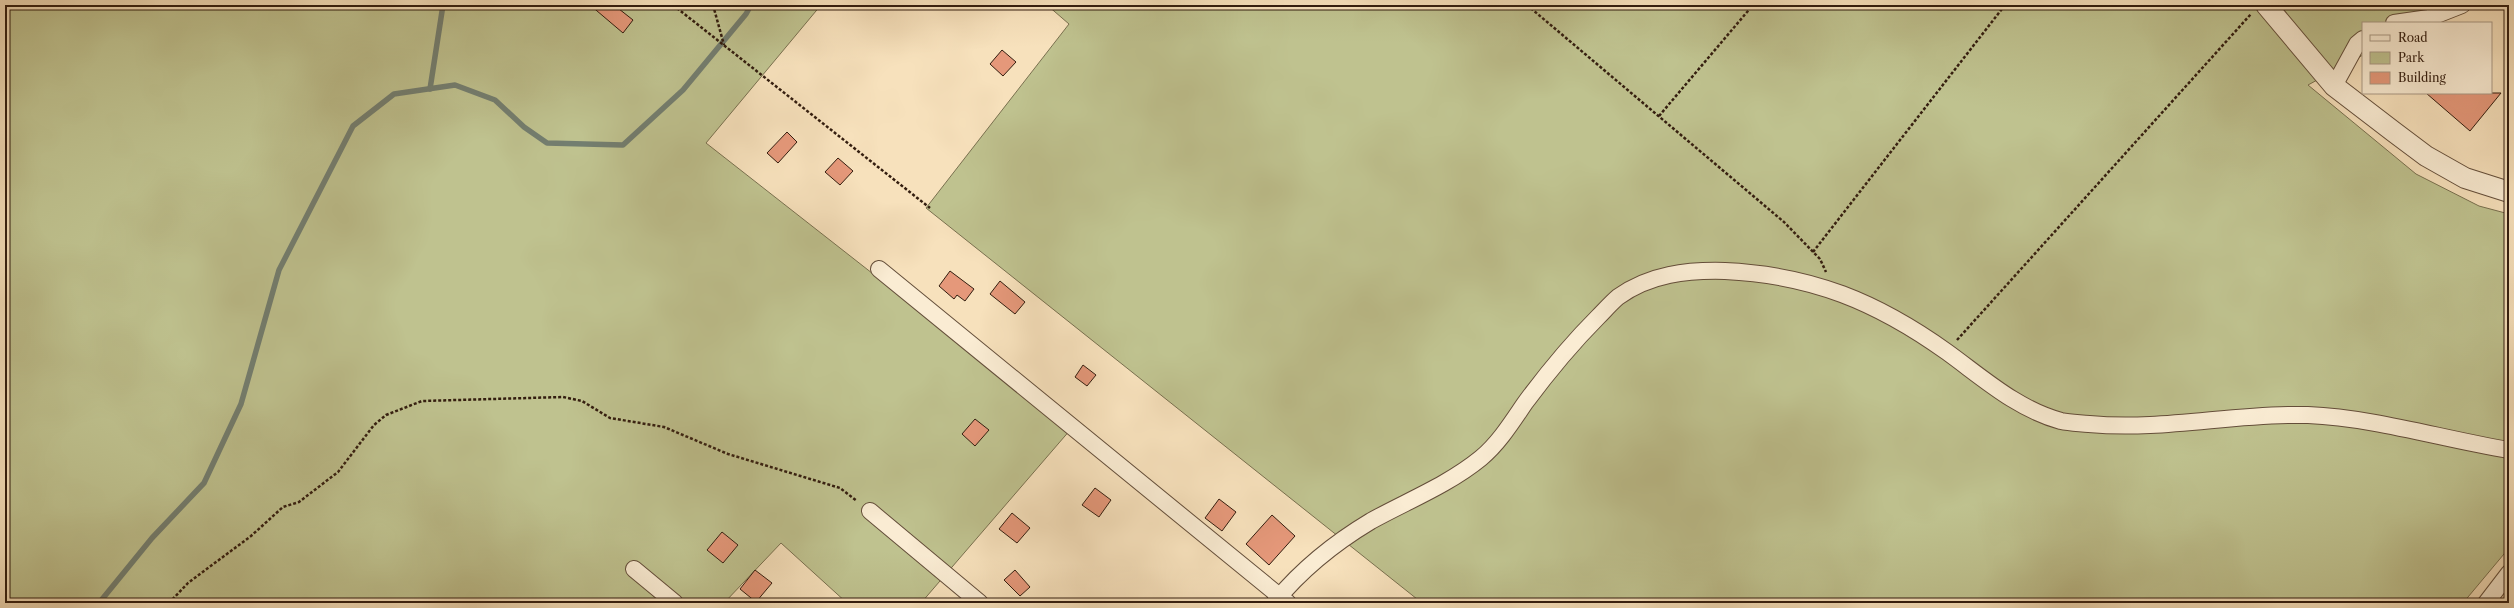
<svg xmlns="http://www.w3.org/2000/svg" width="2514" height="608" viewBox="0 0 2514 608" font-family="'Libre Caslon Text',serif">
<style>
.green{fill:#bfc28f;stroke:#79704f}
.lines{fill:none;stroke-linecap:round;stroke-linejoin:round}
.stream{stroke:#737e70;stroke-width:5.5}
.building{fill:#e5987a;stroke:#331d0f}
.minor-casing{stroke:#644e3a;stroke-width:18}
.tertiary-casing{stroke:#644e3a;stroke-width:22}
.path{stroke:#331d0f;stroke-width:2.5;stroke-dasharray:3 2;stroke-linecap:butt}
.minor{stroke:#faecd3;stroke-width:16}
.tertiary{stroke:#faecd3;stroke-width:20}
</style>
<rect width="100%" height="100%" fill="#f7e1bc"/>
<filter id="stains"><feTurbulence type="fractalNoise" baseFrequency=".005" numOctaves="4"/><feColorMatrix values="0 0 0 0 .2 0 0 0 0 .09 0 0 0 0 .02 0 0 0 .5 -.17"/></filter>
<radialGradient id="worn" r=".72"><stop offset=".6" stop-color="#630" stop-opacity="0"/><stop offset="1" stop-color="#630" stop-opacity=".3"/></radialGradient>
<g class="green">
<path d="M5 5H821L706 143 1071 429 921 603H847L781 543 724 603H5Z"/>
<path d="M1047 5H2457L2424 23H2363V55L2308 85 2416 174 2479 206 2509 214V548L2463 603H1422L926 208 1069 24Z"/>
</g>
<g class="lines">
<g class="stream">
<path d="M430 89 443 5"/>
<path d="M99 603 152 538 204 483 241 404 279 270 353 126 394 94 455 85 495 100 524 127 547 143 623 145 683 90 746 14 751 5"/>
</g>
</g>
<g class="building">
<path d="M590 5H614L633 20 623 33Z"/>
<path d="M1002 50 1016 62 1003 76 990 64Z"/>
<path d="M2426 93H2501L2470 131Z"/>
<path d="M787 132 797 142 778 163 767 153Z"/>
<path d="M838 158 853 171 840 185 825 172Z"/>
<path d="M950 271 974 289 965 301 957 295 954 299 939 286Z"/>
<path d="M1000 281 1025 302 1015 314 990 294Z"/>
<path d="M1083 365 1096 375 1087 386 1075 377Z"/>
<path d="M975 419 989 430 975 446 962 434Z"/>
<path d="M1095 488 1111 500 1099 517 1082 505Z"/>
<path d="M1219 499 1236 512 1222 531 1205 518Z"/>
<path d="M1012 513 1030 528 1017 543 999 529Z"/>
<path d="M1272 515 1295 536 1269 565 1246 544Z"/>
<path d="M722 532 738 545 723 563 707 550Z"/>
<path d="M755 570 772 583 756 602 740 589Z"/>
<path d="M1015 570 1030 587 1020 596 1004 580Z"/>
</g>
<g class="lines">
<defs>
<g id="minor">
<path d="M2394 23 2429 18 2462 5"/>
<path d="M2334 86 2357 44 2363 39"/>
<path d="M879 269 1288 603"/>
<path d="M870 511 980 603"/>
<path d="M634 569 675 603"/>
<path d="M1274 603C1300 571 1336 542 1371 521 1407 501 1448 485 1481 458 1499 443 1512 422 1525 403 1548 372 1571 344 1598 317 1604 311 1611 303 1618 297 1650 274 1687 270 1725 271 1812 275 1877 302 1947 352 1983 378 2017 409 2061 421 2070 423 2080 423 2089 424 2163 431 2234 413 2308 415 2376 418 2442 439 2509 450"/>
<path d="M2486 603 2509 573"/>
</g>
<path id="tertiary" d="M2266 5 2334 86 2394 132 2426 156 2465 178 2509 192"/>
</defs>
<use href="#minor" class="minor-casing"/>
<use href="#tertiary" class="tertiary-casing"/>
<g class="path">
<path d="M673 5 930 208"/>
<path d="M713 5 724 45"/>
<path d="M1527 5 1784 222 1820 259 1826 272"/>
<path d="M1659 116 1753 5"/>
<path d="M1813 252 2005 5"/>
<path d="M1957 340 2251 14"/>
<path d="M169 603 188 583 251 536 283 507 299 502 338 472 374 425 386 415 422 401 563 397 582 401 610 418 664 427 728 454 840 488 857 501"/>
</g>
<use href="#minor" class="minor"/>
<use href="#tertiary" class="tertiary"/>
</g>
<rect width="2514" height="608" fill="none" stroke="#f7e1bc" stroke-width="20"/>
<rect x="6" y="6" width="2502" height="596" fill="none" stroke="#331d0f" stroke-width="2"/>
<rect x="10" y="10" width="2494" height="588" fill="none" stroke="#331d0f"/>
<rect x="2362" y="22" width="130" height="72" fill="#faecd3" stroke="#aa9985"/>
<rect x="2370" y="35" width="20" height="6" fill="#faecd3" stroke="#aa9985"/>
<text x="2398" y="42" font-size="12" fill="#331d0f">Road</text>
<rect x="2370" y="52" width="20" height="12" fill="#bfc28f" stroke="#aa9985"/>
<text x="2398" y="62" font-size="12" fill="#331d0f">Park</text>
<rect x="2370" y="72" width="20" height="12" fill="#e5987a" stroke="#aa9985"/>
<text x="2398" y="82" font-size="12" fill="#331d0f">Building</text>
<rect width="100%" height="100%" filter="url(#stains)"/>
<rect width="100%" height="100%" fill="url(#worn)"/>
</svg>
